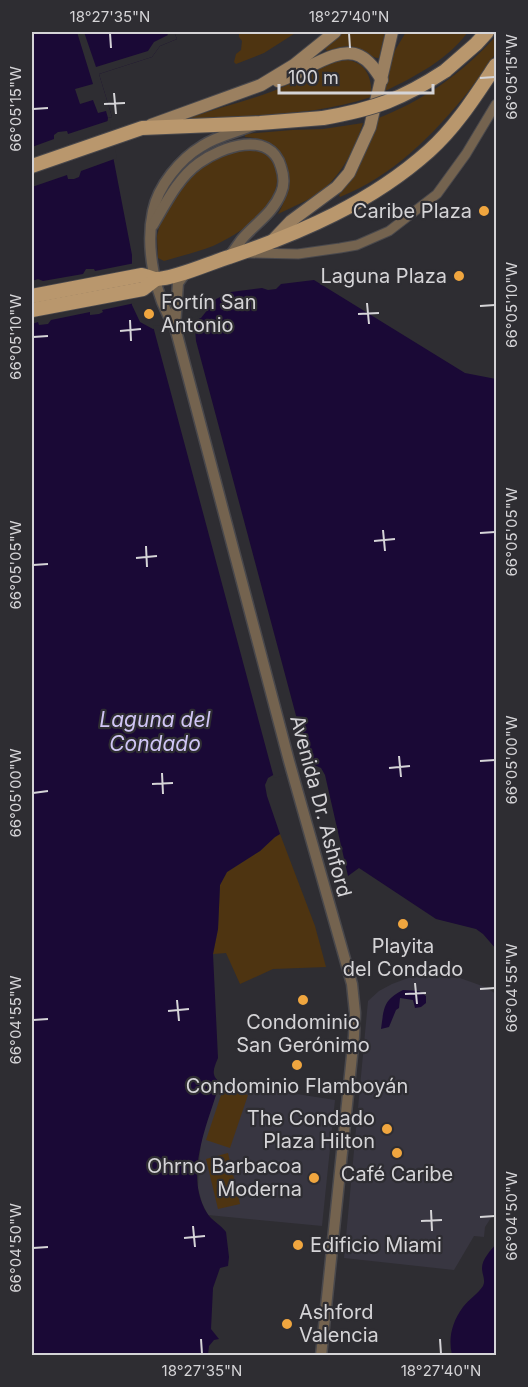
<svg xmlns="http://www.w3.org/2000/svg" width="528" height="1387" viewBox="0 0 528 1387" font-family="Inter,sans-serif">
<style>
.built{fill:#383641}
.green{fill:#4e3411}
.water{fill:#1a0936}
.pier{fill:#2e2d32}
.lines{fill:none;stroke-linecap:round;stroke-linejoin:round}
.minor-casing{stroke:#49484c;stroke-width:11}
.tertiary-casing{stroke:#49484c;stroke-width:13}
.secondary-casing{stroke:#49484c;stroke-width:14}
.primary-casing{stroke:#49484c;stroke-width:16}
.minor{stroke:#74634f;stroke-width:9}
.tertiary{stroke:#74634f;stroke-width:10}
.secondary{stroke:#9b8060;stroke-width:12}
.primary{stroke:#b9976d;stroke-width:14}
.primary-bridge-casing{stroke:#49484c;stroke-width:16;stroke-linecap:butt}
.primary-bridge{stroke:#b9976d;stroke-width:14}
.ticks{fill:none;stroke:#d5d4d7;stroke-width:2}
.poi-dot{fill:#f0a63f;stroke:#2e2d32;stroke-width:2}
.labels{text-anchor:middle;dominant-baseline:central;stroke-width:4.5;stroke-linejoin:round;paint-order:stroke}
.poi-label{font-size:20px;fill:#d5d4d7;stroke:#2e2d32;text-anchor:end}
.street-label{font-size:20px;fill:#d5d4d7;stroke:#2e2d32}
.water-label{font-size:21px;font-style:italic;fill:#d0c5f5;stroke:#2e2d32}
.neatline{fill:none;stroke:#d5d4d7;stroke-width:2}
.ticks-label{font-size:15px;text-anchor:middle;fill:#d5d4d7}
</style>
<rect width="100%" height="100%" fill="#2e2d32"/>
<g class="built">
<path d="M425 976 460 978 485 987 496 994V1210L485 1227 484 1237 474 1236 454 1270 344 1258 368 1001 379 991 392 984 408 978Z"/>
<path d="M220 1082 335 1100 322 1226 208 1215 202 1203 198 1188 199 1161 202 1134Z"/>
</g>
<g class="green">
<path d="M239 32H297L264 53 236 64 234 62 236 54 241 50 242 41 239 37Z"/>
<path d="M343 32H385L379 58C370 58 366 50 357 48 347 44 337 48 327 51L325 48Z"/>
<path d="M406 32H468C447 60 416 76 385 91L394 52Z"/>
<path d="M496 36C496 40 497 46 496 50 494 61 475 82 468 92 433 135 393 176 340 197L339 195 351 177 376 119C423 101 463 73 496 36Z"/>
<path d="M347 60C366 62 373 79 371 97 315 116 251 115 192 119L191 117C224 106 260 98 292 83 311 74 325 62 347 60Z"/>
<path d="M363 123C355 148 342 175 320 192 308 201 292 207 278 214 298 180 291 139 245 137V134L292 130 323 129Z"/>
<path d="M253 149C265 152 276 160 277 173 281 207 240 234 213 246 198 252 180 256 164 261L158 258 157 236 162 216 171 196 205 163 232 151Z"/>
<path d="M280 834 315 926 326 967 273 969 240 984 226 953 213 954 218 929 220 885 227 872 260 851 275 837Z"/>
<path d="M224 1086 248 1095 230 1148 206 1140Z"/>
<path d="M228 1153 240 1204 218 1209 206 1159Z"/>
</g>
<g class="water">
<path d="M32 32H174L177 39 160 46 152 57 99 74 112 117 108 118 107 125 132 255V305L140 322 153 329 175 327 201 318 216 299 231 292 262 288 268 290 276 289 281 284 314 280 465 373 496 379V949L483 934 476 929 436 919 359 868 348 876 325 775 321 768 312 764 275 774 268 778 265 785 267 796 280 834 275 837 260 851 227 872 220 885 218 929 213 954 218 1058C214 1068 210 1075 220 1082 209 1121 183 1174 207 1213 211 1220 221 1225 226 1232L229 1257 228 1266 220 1268 213 1288 211 1329 219 1339 214 1340 209 1346 208 1355H32Z"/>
<path d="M403 990 419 991 426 996V1003L421 1007 415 1008 413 1000 400 998 399 1008 396 1010 389 1027 381 1029C384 1008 383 1000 403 990Z"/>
<path d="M496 1244V1355H452C448 1338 452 1322 463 1307 469 1299 478 1294 483 1286 486 1280 482 1275 482 1268 482 1259 491 1250 496 1244Z"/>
</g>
<g class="pier">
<path d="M77 32H84L96 67 148 51 154 42 168 35 166 32H174L177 39 160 46 152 57 99 74 112 117 108 118 106 111 98 113 93 100 80 104 75 89 93 84Z"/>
<path d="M114 119 111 121 110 124 117 158 81 171 79 177 74 179H68L67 175 32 187V147L54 139V135L58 132 67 131 68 134Z"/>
<path d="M135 263V303L102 310 103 312 99 314 90 315V312L51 320 48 324 39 325 38 322 32 324V281L38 279 43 281 83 274 86 269H94L95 271Z"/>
<path d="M200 315 195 329 196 341 310 768 274 778 153 326 175 325Z"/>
</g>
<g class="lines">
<defs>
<path id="minor" d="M248 253 298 254 340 248 357 245 389 231 437 194 466 154 496 104"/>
<g id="tertiary">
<path d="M254 125C237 132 217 136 202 146 180 159 158 186 153 211 145 248 155 297 175 327L289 761 352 984 355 1013 354 1036 321 1356"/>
<path d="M153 225C166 203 178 178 199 163 221 147 270 129 281 167 284 176 285 184 281 193 273 213 256 223 243 238 238 244 234 251 229 257"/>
<path d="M175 327 178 283 186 272"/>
</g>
<g id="secondary">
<path d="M278 81C301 75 337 44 360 56 370 61 376 71 382 80"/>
<path d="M151 125 261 85 294 65 335 32"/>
<path d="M271 242 291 221 337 187 349 173 370 127 392 32"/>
</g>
<g id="primary">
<path d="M445 71 476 44 487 32"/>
<path d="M32 166 142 128 260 123 323 118"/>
<path d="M32 296 142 275C146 276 151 278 155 279 172 280 212 262 229 257 301 233 372 202 429 151 456 127 476 95 496 65"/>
<path d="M32 310 143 289 156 279"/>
</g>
</defs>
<use href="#minor" class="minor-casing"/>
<use href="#tertiary" class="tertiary-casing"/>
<use href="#secondary" class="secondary-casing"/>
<use href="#primary" class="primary-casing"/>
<use href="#minor" class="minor"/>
<use href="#tertiary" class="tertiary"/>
<use href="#secondary" class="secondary"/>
<use href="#primary" class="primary"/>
<defs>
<path id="primary-bridge" d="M323 118C375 109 402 99 445 71"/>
</defs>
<use href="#primary-bridge" class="primary-bridge-casing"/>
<use href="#primary-bridge" class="primary-bridge"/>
</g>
<path class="ticks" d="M110 33 111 48M349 33 350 48M480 78 495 77M114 93 116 114M104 104 125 103M33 109 48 108M367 303 369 324M480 306 495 305M358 314 379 313M130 320 131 341M120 331 141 329M33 337 48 336M383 530 385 551M480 533 495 532M374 541 395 539M146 546 147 567M136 558 157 556M33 565 48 564M399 756 401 777M480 761 495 760M389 768 410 766M162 773 163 794M152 784 173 783M33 793 48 791M415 983 417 1004M480 989 495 988M405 994 426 993M177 1000 179 1021M168 1011 189 1009M33 1020 48 1019M431 1210 432 1231M480 1217 495 1216M421 1221 442 1220M193 1226 195 1247M184 1238 205 1236M33 1248 48 1247M201 1339 202 1354M440 1339 441 1354"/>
<g class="poi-dot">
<circle cx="484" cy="211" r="6"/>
<circle cx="459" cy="276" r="6"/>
<circle cx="149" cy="314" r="6"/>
<circle cx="403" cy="924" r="6"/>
<circle cx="303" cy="1000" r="6"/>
<circle cx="297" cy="1065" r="6"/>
<circle cx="387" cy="1129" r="6"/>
<circle cx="397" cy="1153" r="6"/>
<circle cx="314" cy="1178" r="6"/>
<circle cx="298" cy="1245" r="6"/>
<circle cx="287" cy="1324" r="6"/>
</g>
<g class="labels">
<g class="poi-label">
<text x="472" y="211">Caribe Plaza</text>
<text x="447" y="276">Laguna Plaza</text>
<text x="161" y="302" text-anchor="start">Fortín San<tspan x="161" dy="23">Antonio</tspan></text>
<text x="403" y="946" text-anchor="middle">Playita<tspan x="403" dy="23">del Condado</tspan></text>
<text x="303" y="1022" text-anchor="middle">Condominio<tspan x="303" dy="23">San Gerónimo</tspan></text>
<text x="297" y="1086" text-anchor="middle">Condominio Flamboyán</text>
<text x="375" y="1118">The Condado<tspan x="375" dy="23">Plaza Hilton</tspan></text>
<text x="302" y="1166">Ohrno Barbacoa<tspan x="302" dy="23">Moderna</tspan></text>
<text x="397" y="1174" text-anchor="middle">Café Caribe</text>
<text x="310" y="1245" text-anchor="start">Edificio Miami</text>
<text x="299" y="1312" text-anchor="start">Ashford<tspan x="299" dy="23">Valencia</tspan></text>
</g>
<g class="street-label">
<text transform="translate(321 806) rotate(75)">Avenida Dr. Ashford</text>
</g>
<g class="water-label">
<text x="155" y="719">Laguna del<tspan x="155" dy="24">Condado</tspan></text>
</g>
</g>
<rect width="528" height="1387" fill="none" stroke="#2e2d32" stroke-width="66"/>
<path d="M279 84v9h154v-9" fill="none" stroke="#d5d4d7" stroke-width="3"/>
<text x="288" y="84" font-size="18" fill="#d5d4d7" stroke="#2e2d32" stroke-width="4.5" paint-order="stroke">100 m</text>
<rect x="33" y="33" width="462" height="1321" class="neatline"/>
<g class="ticks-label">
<text x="110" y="22">18°27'35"N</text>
<text x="349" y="22">18°27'40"N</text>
<text transform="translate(512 77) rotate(-90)" y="5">66°05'15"W</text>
<text transform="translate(16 109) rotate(-90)" y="5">66°05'15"W</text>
<text transform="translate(512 305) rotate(-90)" y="5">66°05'10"W</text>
<text transform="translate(16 337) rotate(-90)" y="5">66°05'10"W</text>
<text transform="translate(512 532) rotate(-90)" y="5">66°05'05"W</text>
<text transform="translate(16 565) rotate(-90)" y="5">66°05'05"W</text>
<text transform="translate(512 760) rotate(-90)" y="5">66°05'00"W</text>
<text transform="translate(16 793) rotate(-90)" y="5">66°05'00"W</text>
<text transform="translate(512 988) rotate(-90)" y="5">66°04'55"W</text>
<text transform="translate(16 1020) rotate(-90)" y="5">66°04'55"W</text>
<text transform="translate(512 1216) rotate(-90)" y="5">66°04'50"W</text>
<text transform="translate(16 1248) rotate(-90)" y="5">66°04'50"W</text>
<text x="202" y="1376">18°27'35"N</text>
<text x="441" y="1376">18°27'40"N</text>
</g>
</svg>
